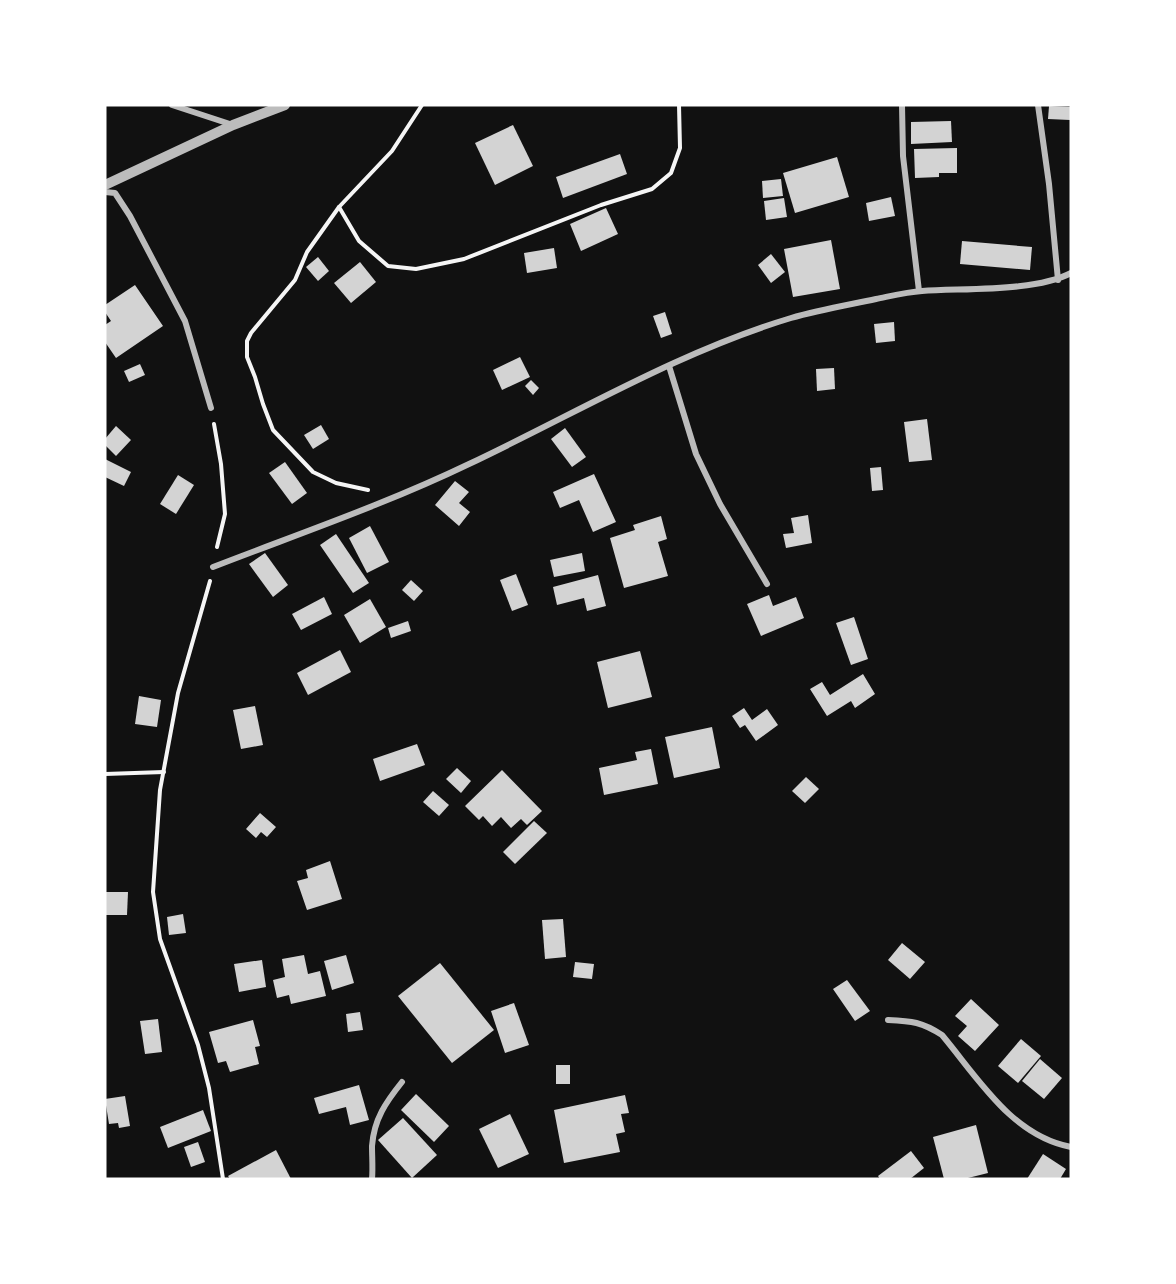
<svg xmlns="http://www.w3.org/2000/svg" width="1176" height="1284" viewBox="0 0 1176 1284" font-family="'Alegreya Sans',sans-serif">
<style>
.building{fill:#d3d3d3}
.lines{fill:none;stroke-linecap:round;stroke-linejoin:round}
.path{stroke:#f5f5f5;stroke-width:4}
.minor{stroke:#bcbcbc;stroke-width:6}
.tertiary{stroke:#bcbcbc;stroke-width:10}
</style>
<rect width="100%" height="100%" fill="#111"/>
<g class="building">
<path d="M1049 106 1071 107 1070 120 1048 119Z"/>
<path d="M951 121 952 142 911 144V122Z"/>
<path d="M513 125 533 166 495 185 475 143Z"/>
<path d="M957 148V173H939V177L915 178 914 149Z"/>
<path d="M620 154 627 174 563 198 556 177Z"/>
<path d="M837 157 849 197 795 213 783 173Z"/>
<path d="M781 179 783 196 763 198 762 181Z"/>
<path d="M891 197 895 216 869 221 866 203Z"/>
<path d="M784 198 787 217 766 220 764 201Z"/>
<path d="M606 208 618 234 581 251 570 224Z"/>
<path d="M831 240 840 289 793 297 784 249Z"/>
<path d="M962 241 1032 247 1030 270 960 264Z"/>
<path d="M554 248 557 268 527 273 524 253Z"/>
<path d="M771 254 785 272 771 283 758 265Z"/>
<path d="M318 257 329 271 318 281 306 267Z"/>
<path d="M360 262 376 282 351 303 334 283Z"/>
<path d="M135 285 163 326 116 358 105 342V325L111 321 105 312V305Z"/>
<path d="M665 312 672 334 661 338 653 316Z"/>
<path d="M894 322 895 341 876 343 874 324Z"/>
<path d="M520 357 530 377 502 390 493 370Z"/>
<path d="M140 364 145 375 129 382 124 371Z"/>
<path d="M834 368 835 389 817 391 816 369Z"/>
<path d="M531 380 539 388 533 395 525 386Z"/>
<path d="M927 419 932 460 909 462 904 422Z"/>
<path d="M321 425 329 439 313 449 304 435Z"/>
<path d="M116 426 131 440 116 456 105 445V439Z"/>
<path d="M565 428 586 457 572 467 551 439Z"/>
<path d="M105 459 131 472 124 486 105 477Z"/>
<path d="M285 462 307 493 292 504 269 473Z"/>
<path d="M881 467 883 490 872 491 870 468Z"/>
<path d="M594 474 616 522 593 532 579 500 560 508 553 492Z"/>
<path d="M178 475 194 485 176 514 160 504Z"/>
<path d="M455 481 469 492 459 503 470 512 459 526 435 505Z"/>
<path d="M808 515 812 543 786 548 783 534 794 533 791 518Z"/>
<path d="M661 516 667 539 658 542 668 576 624 588 610 538 635 530 633 525Z"/>
<path d="M370 526 389 562 367 573 349 538Z"/>
<path d="M336 534 369 583 353 593 320 545Z"/>
<path d="M265 553 288 585 273 597 249 564Z"/>
<path d="M582 553 585 571 554 577 550 560Z"/>
<path d="M516 574 528 605 512 611 500 580Z"/>
<path d="M598 575 606 606 587 611 584 598 557 605 553 587Z"/>
<path d="M411 580 423 591 414 601 402 590Z"/>
<path d="M769 595 773 606 796 597 804 618 761 636 747 604Z"/>
<path d="M324 597 332 614 301 630 292 614Z"/>
<path d="M370 599 386 627 360 643 344 615Z"/>
<path d="M854 617 868 659 851 665 836 623Z"/>
<path d="M408 621 411 631 391 638 388 628Z"/>
<path d="M340 650 351 672 308 695 297 673Z"/>
<path d="M640 651 652 697 608 708 597 662Z"/>
<path d="M863 674 875 694 855 708 851 701 827 716 810 689 822 682 830 695Z"/>
<path d="M139 696 161 700 157 727 135 724Z"/>
<path d="M255 706 263 745 241 749 233 710Z"/>
<path d="M744 708 752 720 767 709 778 725 756 741 745 725 740 728 732 716Z"/>
<path d="M712 727 720 768 674 778 665 737Z"/>
<path d="M417 744 425 765 380 781 373 759Z"/>
<path d="M651 749 658 784 604 795 599 768 637 760 635 752Z"/>
<path d="M457 768 471 781 461 793 446 779Z"/>
<path d="M502 770 542 811 527 825 521 819 511 828 501 817 492 826 483 816 479 820 465 806Z"/>
<path d="M806 777 819 789 805 803 792 791Z"/>
<path d="M433 791 449 805 439 816 423 802Z"/>
<path d="M260 813 276 827 267 837 261 832 256 838 246 829Z"/>
<path d="M534 821 547 833 515 864 503 852Z"/>
<path d="M330 861 342 899 307 910 297 881 308 878 306 870Z"/>
<path d="M105 892H128L127 915H105Z"/>
<path d="M183 914 186 933 169 935 167 917Z"/>
<path d="M563 919 566 957 545 959 542 920Z"/>
<path d="M902 943 925 962 910 979 888 960Z"/>
<path d="M304 955 308 974 320 971 326 996 291 1004 289 995 277 998 273 980 285 977 282 959Z"/>
<path d="M346 955 354 983 332 990 324 961Z"/>
<path d="M262 960 266 987 239 992 234 964Z"/>
<path d="M575 962 594 964 592 979 573 977Z"/>
<path d="M440 963 494 1030 452 1063 398 996Z"/>
<path d="M847 980 870 1011 855 1021 833 989Z"/>
<path d="M971 999 999 1025 975 1051 958 1036 967 1026 955 1016Z"/>
<path d="M514 1003 529 1045 505 1053 491 1011Z"/>
<path d="M360 1012 363 1030 348 1032 346 1014Z"/>
<path d="M158 1019 162 1052 145 1054 140 1021Z"/>
<path d="M253 1020 260 1046 255 1047 259 1064 230 1072 226 1061 218 1063 209 1032Z"/>
<path d="M1021 1039 1041 1056 1018 1083 998 1066Z"/>
<path d="M1040 1059 1062 1078 1044 1099 1022 1081Z"/>
<rect x="556" y="1065" width="14" height="19"/>
<path d="M359 1085 369 1120 350 1125 346 1107 319 1114 314 1098Z"/>
<path d="M416 1094 449 1126 434 1142 401 1110Z"/>
<path d="M625 1095 629 1113 621 1114 625 1132 616 1134 620 1152 564 1163 554 1110Z"/>
<path d="M125 1096 130 1126 119 1128 118 1123 109 1124 105 1099Z"/>
<path d="M203 1110 211 1131 168 1148 160 1127Z"/>
<path d="M510 1114 529 1154 498 1168 479 1129Z"/>
<path d="M403 1118 437 1155 412 1178 378 1140Z"/>
<path d="M976 1125 988 1173 964 1179H944L933 1137Z"/>
<path d="M198 1142 205 1162 191 1167 184 1147Z"/>
<path d="M276 1150 291 1179H230L228 1176Z"/>
<path d="M911 1151 924 1168 910 1179H880L878 1176Z"/>
<path d="M1043 1154 1066 1169 1060 1179H1027Z"/>
</g>
<g class="lines">
<g class="path">
<path d="M339 207 359 241 388 266 416 269 464 259 601 205 652 189 671 173 680 148 679 105"/>
<path d="M214 424 221 464 225 514 217 547"/>
<path d="M368 490 336 483 313 472 273 430 263 404 255 377 247 357V341L251 333 295 280 307 252 339 207 392 151 422 105"/>
<path d="M210 581 178 693 160 790 153 892 160 939 198 1045 209 1088 223 1179"/>
<path d="M105 774 164 772"/>
</g>
<g class="minor">
<path d="M172 105 233 125"/>
<path d="M902 105 903 156 919 291"/>
<path d="M1038 105 1049 184 1058 280"/>
<path d="M105 192 115 193 130 216 185 321 211 408"/>
<path d="M669 366 696 454 720 504 767 584"/>
<path d="M213 567C298 534 386 504 469 464 575 414 678 352 791 318 819 310 848 305 876 299 891 296 907 292 922 291 964 288 1035 292 1071 273"/>
<path d="M888 1020C912 1021 922 1022 942 1035 978 1078 1012 1136 1071 1147"/>
<path d="M372 1179C373 1168 372 1157 372 1146 374 1119 386 1102 402 1082"/>
</g>
<path class="tertiary" d="M105 185 233 125 285 105"/>
</g>
<rect width="1176" height="1284" fill="none" stroke="#ffffff" stroke-width="213"/>
</svg>
